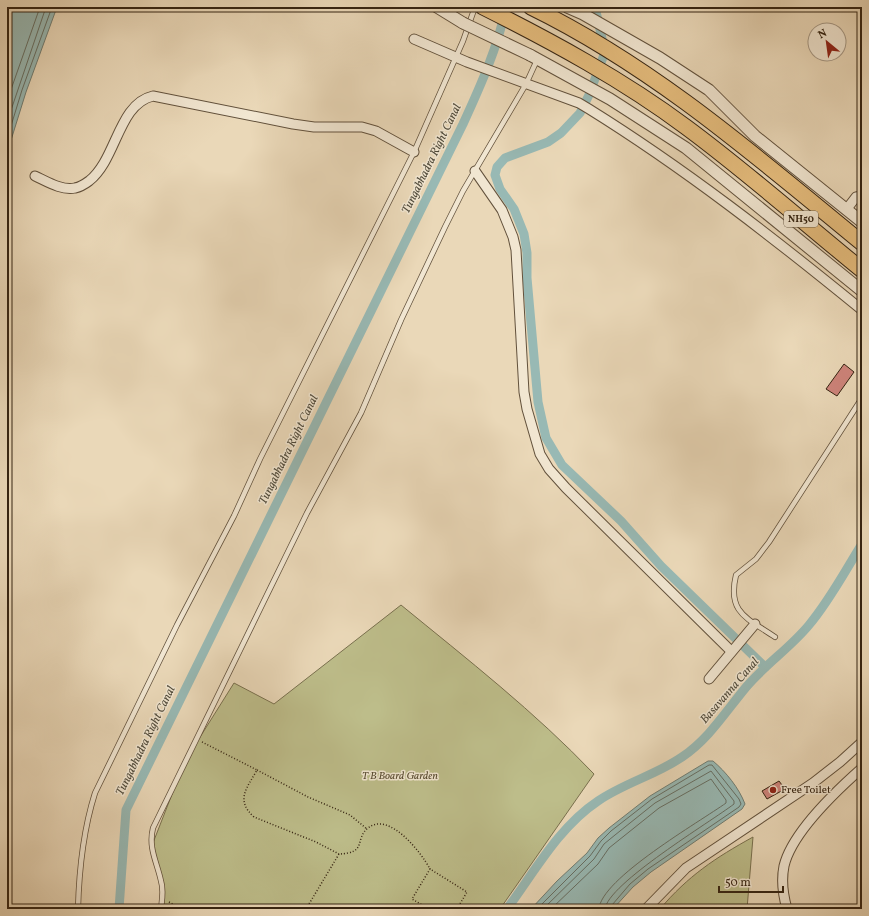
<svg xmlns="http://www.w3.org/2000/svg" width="869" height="916" viewBox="0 0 869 916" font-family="Vollkorn,serif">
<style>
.green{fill:#bdbd8a;stroke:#79704e}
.water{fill:#98b9b4;stroke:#707d73}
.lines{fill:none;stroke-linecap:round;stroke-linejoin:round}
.shore{stroke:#666e63;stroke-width:1}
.canal{stroke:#98b9b4;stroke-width:9}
.building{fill:#ce847b;stroke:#352412}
.service-casing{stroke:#62513c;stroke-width:6}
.minor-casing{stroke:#62513c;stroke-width:11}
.tertiary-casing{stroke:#62513c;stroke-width:13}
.trunk-casing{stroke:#352412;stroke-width:17}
.path{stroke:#352412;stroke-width:1.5;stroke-dasharray:1 2;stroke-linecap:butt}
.service{stroke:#f1e6d1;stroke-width:4.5}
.minor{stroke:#f1e6d1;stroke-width:9}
.tertiary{stroke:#f1e6d1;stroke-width:11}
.trunk{stroke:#e5bc7c;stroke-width:15}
.tertiary-bridge-casing{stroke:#62513c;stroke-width:13;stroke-linecap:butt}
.tertiary-bridge{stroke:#f1e6d1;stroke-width:11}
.poi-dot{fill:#8f2418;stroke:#f1e6d1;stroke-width:1.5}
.labels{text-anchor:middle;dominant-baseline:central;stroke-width:3;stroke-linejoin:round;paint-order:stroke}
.shield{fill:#f1e6d1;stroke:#6d5e4b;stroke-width:1}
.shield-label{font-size:10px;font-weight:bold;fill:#352412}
.park-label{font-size:11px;font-style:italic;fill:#574a30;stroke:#f1e6d1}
.poi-label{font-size:11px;fill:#352412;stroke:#f1e6d1;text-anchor:start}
.water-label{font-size:12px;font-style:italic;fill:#4e493a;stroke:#f1e6d1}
</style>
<rect width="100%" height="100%" fill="#ead8b8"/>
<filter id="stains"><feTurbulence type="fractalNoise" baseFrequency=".005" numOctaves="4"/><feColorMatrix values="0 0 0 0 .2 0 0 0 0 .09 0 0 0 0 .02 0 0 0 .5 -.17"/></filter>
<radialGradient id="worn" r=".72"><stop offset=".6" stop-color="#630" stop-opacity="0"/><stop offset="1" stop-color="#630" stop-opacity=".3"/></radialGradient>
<g class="green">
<path d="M401 605C467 659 535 712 594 774L500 909H162L163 892 151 848 185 761 234 683 274 704Z"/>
<path d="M753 837 747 909H660C688 876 715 858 753 837Z"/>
</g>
<g class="water">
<path d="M7 7H57L26 92 7 153Z"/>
<path d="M708 761H713C726 772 739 788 745 804L742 809 651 872 633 887 613 909H531L557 881 587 853 598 838 609 828 650 796Z"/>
</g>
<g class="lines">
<g class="shore">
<path d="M7 101 40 7"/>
<path d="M7 122 46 7"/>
<path d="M7 139 22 90 52 7"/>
<path d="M537 909 590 856 601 841 611 831 652 799 709 765H712L739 799 741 804 739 807 648 869 630 884 612 905 610 909"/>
<path d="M543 909 594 859 604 844 615 835 655 803 711 771 734 801V804C712 821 607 884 605 909"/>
<path d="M551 909 598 864 609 848 659 808 711 779 726 800V803C701 821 600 879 599 909"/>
</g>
<g class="canal">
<path d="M595 7 605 52 589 95 580 113 561 133 548 142 505 158 497 167 495 175 500 189 514 209 524 234 527 253V278L538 402 546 438 562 465 621 521 661 566 765 667"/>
<path d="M119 909 126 810 463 124C480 87 498 47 506 7"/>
<path d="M507 909C535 871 559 827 598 801 624 783 656 775 682 757 709 739 726 711 747 686 766 664 791 647 809 625 830 600 845 571 862 544"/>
</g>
</g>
<g class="building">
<path d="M844 364 854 372 837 396 826 389Z"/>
<path d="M779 781 785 789 767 799 762 791Z"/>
</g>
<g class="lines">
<defs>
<g id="service">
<path d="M775 637C747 618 727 613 736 575L756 559 769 542 862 398"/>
<path d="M78 909C79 870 83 831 95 793L177 625 234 516 260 459 414 152 463 41 475 7"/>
<path d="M161 909C162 899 164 890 161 881 157 862 148 848 153 828L307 513 361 413 401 320 445 227 463 191 526 84 537 60"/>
</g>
<g id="minor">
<path d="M414 39 467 62 579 103 589 109C684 168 775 239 862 310"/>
<path d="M475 171 502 210 513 237 516 250 524 392 527 409 540 454 549 469 566 488 731 651"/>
<path d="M35 176C46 181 62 191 75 188 80 187 85 184 89 181 117 159 118 104 153 96L293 124 314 127H362L376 131 414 152"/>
<path d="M846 210 856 197 862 196"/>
<path d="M709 679 755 624"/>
<path d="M646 909 686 868 813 783 840 762 862 742"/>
<path d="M787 909C783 895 781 881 784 866 792 832 836 791 862 768"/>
</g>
<g id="tertiary">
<path d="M437 7 463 23"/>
<path d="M567 7 583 14 660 58 709 90 755 136 862 222"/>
<path d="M530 55 610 99 686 148 862 291"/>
</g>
<g id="trunk">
<path d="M483 7C553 42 623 80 686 127 747 172 803 222 862 270"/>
<path d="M531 7C654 67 757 157 862 243"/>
</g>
</defs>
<use href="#service" class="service-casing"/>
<use href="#minor" class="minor-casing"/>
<use href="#tertiary" class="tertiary-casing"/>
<use href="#trunk" class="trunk-casing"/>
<g class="path">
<path d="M202 742 257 770C247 788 235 800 254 817L316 842 339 854"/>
<path d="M257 770 308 797 350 815 367 829"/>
<path d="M169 902 181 909"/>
<path d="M306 909 339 854C368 853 354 839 368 828 389 811 421 852 430 869"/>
<path d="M429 909 412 899 430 869 467 892 457 909"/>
</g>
<use href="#service" class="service"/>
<use href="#minor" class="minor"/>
<use href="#tertiary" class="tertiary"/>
<use href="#trunk" class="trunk"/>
<defs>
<path id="tertiary-bridge" d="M463 23 530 55"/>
</defs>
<use href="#tertiary-bridge" class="tertiary-bridge-casing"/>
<use href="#tertiary-bridge" class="tertiary-bridge"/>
</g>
<circle class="poi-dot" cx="773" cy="790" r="4"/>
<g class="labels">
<rect class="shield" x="784" y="211" width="34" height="16" rx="3"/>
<g class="shield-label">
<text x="801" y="219">NH50</text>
</g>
<g class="park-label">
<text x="400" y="776">T B Board Garden</text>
</g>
<g class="poi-label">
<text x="781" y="790">Free Toilet</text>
</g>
<g class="water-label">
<text transform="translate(432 159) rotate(-64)">Tungabhadra Right Canal</text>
<text transform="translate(289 450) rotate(-64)">Tungabhadra Right Canal</text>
<text transform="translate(730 691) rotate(-49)">Basavanna Canal</text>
<text transform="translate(146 741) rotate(-64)">Tungabhadra Right Canal</text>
</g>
</g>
<rect width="869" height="916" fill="none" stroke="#ead8b8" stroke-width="24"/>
<rect x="8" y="8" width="853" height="900" fill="none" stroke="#352412" stroke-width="2"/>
<rect x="12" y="12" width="845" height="892" fill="none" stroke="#352412"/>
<g transform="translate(827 42) rotate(331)"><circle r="19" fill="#f1e6d1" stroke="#a69885"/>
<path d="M0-3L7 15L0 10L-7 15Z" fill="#8f2418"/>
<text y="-6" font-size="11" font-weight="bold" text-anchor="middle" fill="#352412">N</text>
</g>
<path d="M719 886v6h64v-6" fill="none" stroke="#352412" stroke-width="2"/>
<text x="725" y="886" font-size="12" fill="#352412" stroke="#f1e6d1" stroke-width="3" paint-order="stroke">50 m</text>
<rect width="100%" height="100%" filter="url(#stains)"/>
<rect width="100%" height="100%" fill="url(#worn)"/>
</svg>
